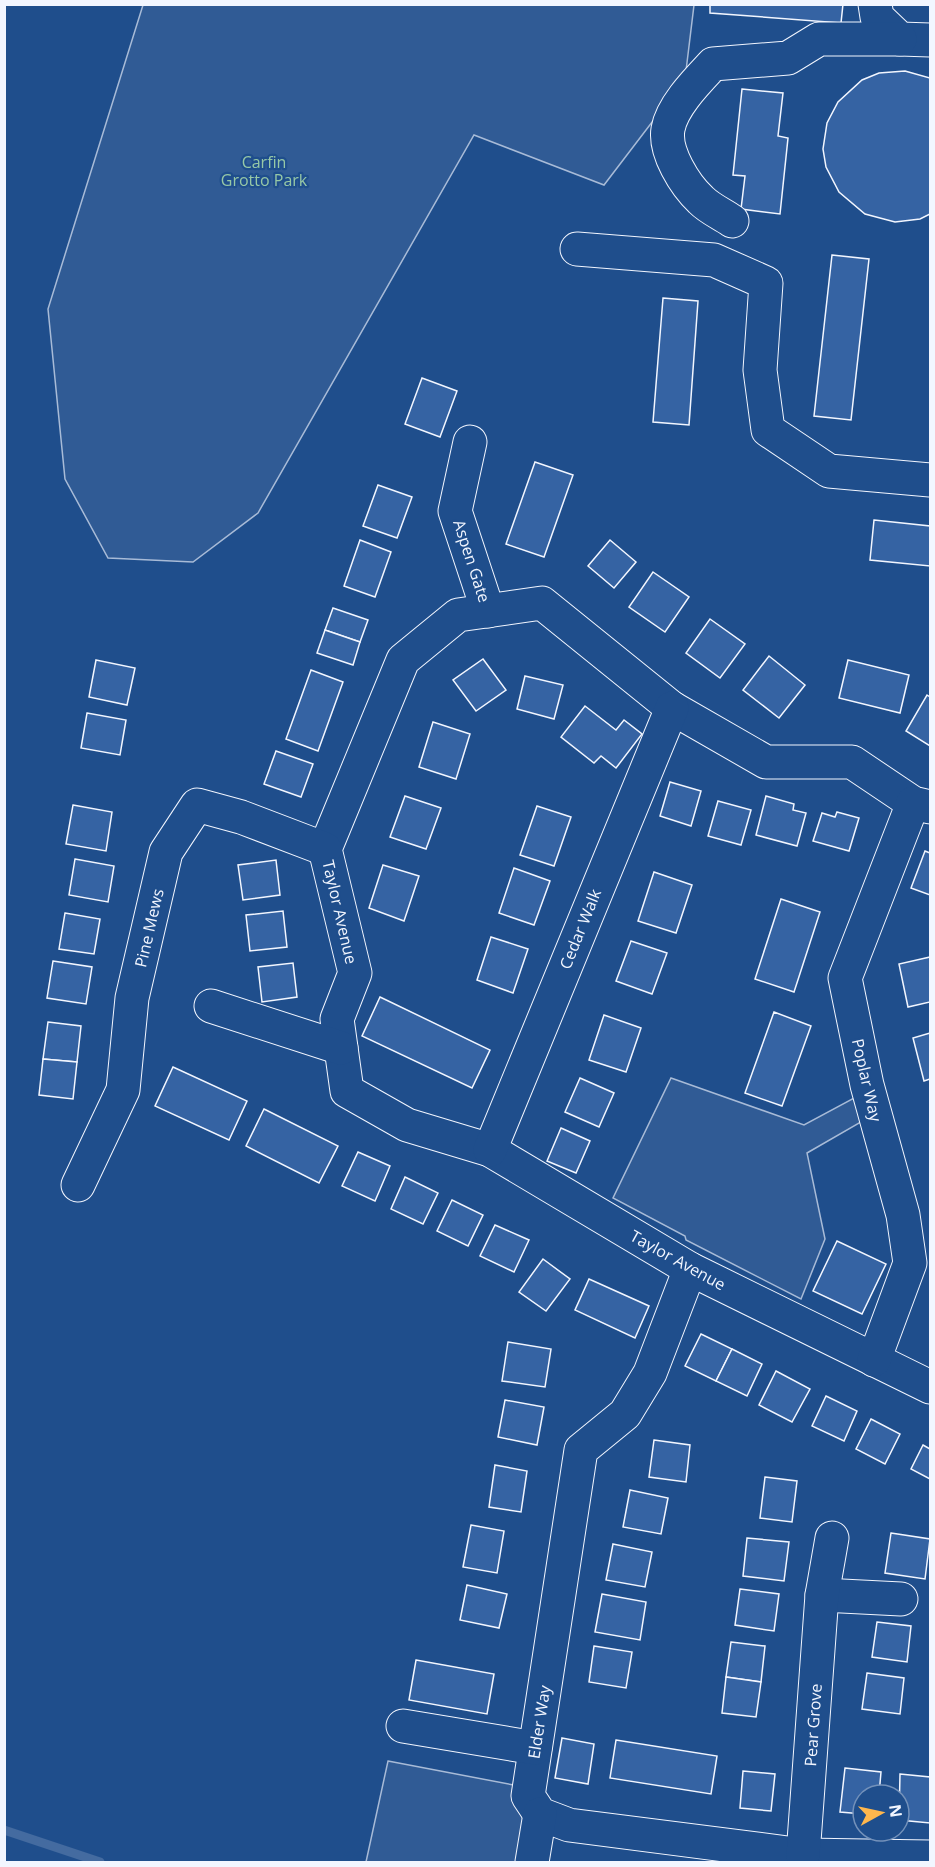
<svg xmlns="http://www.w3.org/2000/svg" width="935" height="1867" viewBox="0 0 935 1867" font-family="'Open Sans',sans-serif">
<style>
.green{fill:#305b95;stroke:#a8bbd7;stroke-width:1.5}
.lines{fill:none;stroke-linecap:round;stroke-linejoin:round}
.stream{stroke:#446ba0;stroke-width:9}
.building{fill:#3563a3;stroke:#f2f6ff;stroke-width:1.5}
.minor-casing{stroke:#f2f6ff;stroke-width:35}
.minor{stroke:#1f4e8c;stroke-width:33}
.labels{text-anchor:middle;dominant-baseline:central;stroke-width:4.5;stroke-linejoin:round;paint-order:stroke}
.park-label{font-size:16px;fill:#97c8a6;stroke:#1f4e8c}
.street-label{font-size:16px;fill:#f2f6ff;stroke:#1f4e8c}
</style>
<rect width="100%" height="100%" fill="#1f4e8c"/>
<g class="green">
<path d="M143 5H694L685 79 604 185 474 135 258 513 193 562 108 558 65 479 48 309Z"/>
<path d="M671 1078 804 1125 854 1098 861 1122 807 1153 825 1239 801 1299 686 1240 685 1236 613 1198Z"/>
<path d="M388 1761 519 1786 530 1816 522 1862H366Z"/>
</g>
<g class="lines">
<path class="stream" d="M4 1830 100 1862"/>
</g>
<g class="building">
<path d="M710 4H843L841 23 710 13Z"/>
<path d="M905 71 930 78V214L920 219 895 222 865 214 839 192 826 167 823 149 827 123 838 102 862 80 879 73Z"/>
<path d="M742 89 783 93 778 136 788 138 780 214 741 209 745 176 733 175Z"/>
<path d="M832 255 869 259 851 420 814 416Z"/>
<path d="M663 298 698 301 689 425 653 422Z"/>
<path d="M422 378 457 391 440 437 405 424Z"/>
<path d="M535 462 573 475 544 557 506 544Z"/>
<path d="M378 485 412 497 397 538 363 526Z"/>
<path d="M874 520 930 526V566L870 560Z"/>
<path d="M360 540 391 552 375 597 344 586Z"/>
<path d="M610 540 636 562 614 588 588 566Z"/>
<path d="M653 572 689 597 665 632 629 607Z"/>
<path d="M333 608 368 620 360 642 325 630Z"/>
<path d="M710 619 745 644 720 678 686 653Z"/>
<path d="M325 630 360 642 353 665 317 653Z"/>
<path d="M769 656 805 685 779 718 743 690Z"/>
<path d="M483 659 506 690 476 711 453 680Z"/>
<path d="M96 660 135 668 127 705 89 697Z"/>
<path d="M848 660 909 675 900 713 839 698Z"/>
<path d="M311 670 343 682 318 751 286 739Z"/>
<path d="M525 676 563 685 554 719 517 709Z"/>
<path d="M927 695 930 697V746L906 731Z"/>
<path d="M585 706 616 730 624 720 642 734 616 768 601 756 594 763 561 737Z"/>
<path d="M87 713 126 720 120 755 81 748Z"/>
<path d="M433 722 470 734 456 779 419 767Z"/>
<path d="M276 751 313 764 301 797 264 784Z"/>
<path d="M670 782 701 791 691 826 660 816Z"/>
<path d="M405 796 441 808 426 849 390 837Z"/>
<path d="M766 796 794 804 793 810 806 813 797 846 756 835Z"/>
<path d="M718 801 751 810 741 845 708 836Z"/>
<path d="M73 805 112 812 106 851 66 844Z"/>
<path d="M537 806 571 817 554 866 520 855Z"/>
<path d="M837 812 859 818 849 851 813 841 822 813 835 817Z"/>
<path d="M925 851 930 853V895L911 888Z"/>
<path d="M75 859 114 866 108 902 69 895Z"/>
<path d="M276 860 280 895 243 900 238 865Z"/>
<path d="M383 865 419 876 404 921 369 908Z"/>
<path d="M514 868 550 881 534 925 499 913Z"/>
<path d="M654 872 692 885 676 933 638 921Z"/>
<path d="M781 899 820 912 794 992 755 979Z"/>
<path d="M283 911 287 947 250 951 246 915Z"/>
<path d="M65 913 100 919 94 954 59 949Z"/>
<path d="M491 937 528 949 513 993 477 980Z"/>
<path d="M631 941 667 953 652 994 616 981Z"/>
<path d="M930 957V1002L908 1007 899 964Z"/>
<path d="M53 961 92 967 86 1004 47 998Z"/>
<path d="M293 963 297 997 262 1002 258 967Z"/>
<path d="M380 997 490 1050 472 1088 362 1036Z"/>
<path d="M774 1012 811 1026 782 1106 745 1093Z"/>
<path d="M604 1015 641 1028 626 1072 589 1060Z"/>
<path d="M48 1022 81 1026 77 1062 43 1059Z"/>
<path d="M930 1033V1079L924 1081 913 1038Z"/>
<path d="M43 1059 77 1062 73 1099 39 1095Z"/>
<path d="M173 1067 247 1101 229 1140 155 1106Z"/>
<path d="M580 1078 614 1093 599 1127 565 1112Z"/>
<path d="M264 1109 338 1146 319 1183 246 1146Z"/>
<path d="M561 1128 590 1141 576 1173 547 1161Z"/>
<path d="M358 1152 390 1166 375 1201 342 1186Z"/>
<path d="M405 1177 438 1193 423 1224 391 1209Z"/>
<path d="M452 1200 483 1215 468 1246 437 1231Z"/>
<path d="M495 1225 529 1240 514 1272 480 1256Z"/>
<path d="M837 1241 886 1264 862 1314 813 1291Z"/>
<path d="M543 1259 570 1279 546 1311 519 1292Z"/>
<path d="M589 1279 649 1306 635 1338 575 1310Z"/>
<path d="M701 1334 732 1349 716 1381 685 1366Z"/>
<path d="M508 1342 551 1349 545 1387 502 1381Z"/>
<path d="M732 1349 762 1364 747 1396 716 1381Z"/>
<path d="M776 1371 810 1389 792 1422 759 1405Z"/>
<path d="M826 1396 857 1411 844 1441 812 1426Z"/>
<path d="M505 1400 544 1407 537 1445 498 1437Z"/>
<path d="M871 1419 900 1434 885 1464 856 1449Z"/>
<path d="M654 1440 690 1445 686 1482 649 1477Z"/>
<path d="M923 1445 930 1449V1479L911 1469Z"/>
<path d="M495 1465 527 1471 521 1512 489 1507Z"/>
<path d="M765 1477 797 1481 792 1522 760 1518Z"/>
<path d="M630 1490 668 1498 661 1534 623 1527Z"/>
<path d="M471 1525 504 1531 497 1573 463 1567Z"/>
<path d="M891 1533 930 1539 925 1579 885 1573Z"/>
<path d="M747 1538 789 1542 784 1581 743 1576Z"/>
<path d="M613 1544 652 1552 645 1587 606 1580Z"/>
<path d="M467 1585 507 1594 499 1628 460 1620Z"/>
<path d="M740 1589 779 1594 774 1631 735 1625Z"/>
<path d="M602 1594 646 1602 640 1640 595 1632Z"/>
<path d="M877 1622 911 1626 907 1662 872 1657Z"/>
<path d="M731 1642 765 1646 761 1682 726 1677Z"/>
<path d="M594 1646 632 1652 626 1688 589 1682Z"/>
<path d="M416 1660 494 1674 487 1714 409 1700Z"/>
<path d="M867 1673 904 1678 900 1714 862 1709Z"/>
<path d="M726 1677 761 1682 756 1717 722 1713Z"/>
<path d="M562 1738 594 1744 588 1784 555 1778Z"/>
<path d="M616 1740 717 1756 711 1794 610 1778Z"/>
<path d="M845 1768 881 1772 879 1795H863V1814L840 1812Z"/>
<path d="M743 1771 775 1774 771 1811 740 1808Z"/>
<path d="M900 1774 930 1777V1823L899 1820Z"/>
</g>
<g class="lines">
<defs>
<g id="minor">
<path d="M875 4 877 17 900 39 930 40"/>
<path d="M732 221C722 214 710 209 701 200 685 185 664 152 668 129 672 106 698 80 713 64L788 58 819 39H900"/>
<path d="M577 249 714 260 766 283 760 370 768 430 829 471 930 480"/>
<path d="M470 442 455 511 488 611"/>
<path d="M930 807 913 803 852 762H766L672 708 542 603 458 615 403 660 325 849 355 973 337 1019 347 1091 407 1125 490 1150 690 1269 930 1387"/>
<path d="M211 1006 341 1048"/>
<path d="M490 1150 672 708"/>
<path d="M78 1185 123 1090 132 998 166 852 197 805 241 817 325 849"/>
<path d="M690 1269 650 1373 625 1414 581 1450 528 1796 540 1814 569 1825 803 1855 930 1857"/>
<path d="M874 1360 910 1263 903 1215 867 1085 845 978 913 803"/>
<path d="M822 1595 901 1599"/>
<path d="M403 1726 535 1748"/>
<path d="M803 1855 822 1595 832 1538"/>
<path d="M532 1862 540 1814"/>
</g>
</defs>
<use href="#minor" class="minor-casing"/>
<use href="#minor" class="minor"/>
</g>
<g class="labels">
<g class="park-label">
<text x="264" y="162">Carfin<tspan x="264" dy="18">Grotto Park</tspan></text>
</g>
<g class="street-label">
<text transform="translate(472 561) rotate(72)">Aspen Gate</text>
<text transform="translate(340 912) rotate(77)">Taylor Avenue</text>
<text transform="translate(149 928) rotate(-77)">Pine Mews</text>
<text transform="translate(580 929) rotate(-68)">Cedar Walk</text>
<text transform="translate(867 1080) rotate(77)">Poplar Way</text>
<text transform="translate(678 1260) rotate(29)">Taylor Avenue</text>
<text transform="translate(539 1722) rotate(-81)">Elder Way</text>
<text transform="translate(813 1725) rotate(-86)">Pear Grove</text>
</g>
</g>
<rect width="935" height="1867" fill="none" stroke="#f2f6ff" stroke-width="12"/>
<g transform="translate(881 1813) rotate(82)"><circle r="28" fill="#1f4e8c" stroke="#7391ba" stroke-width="1.5"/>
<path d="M0-4.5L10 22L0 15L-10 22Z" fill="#ffb74d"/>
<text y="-9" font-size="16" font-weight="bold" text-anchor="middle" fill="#f2f6ff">N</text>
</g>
</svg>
